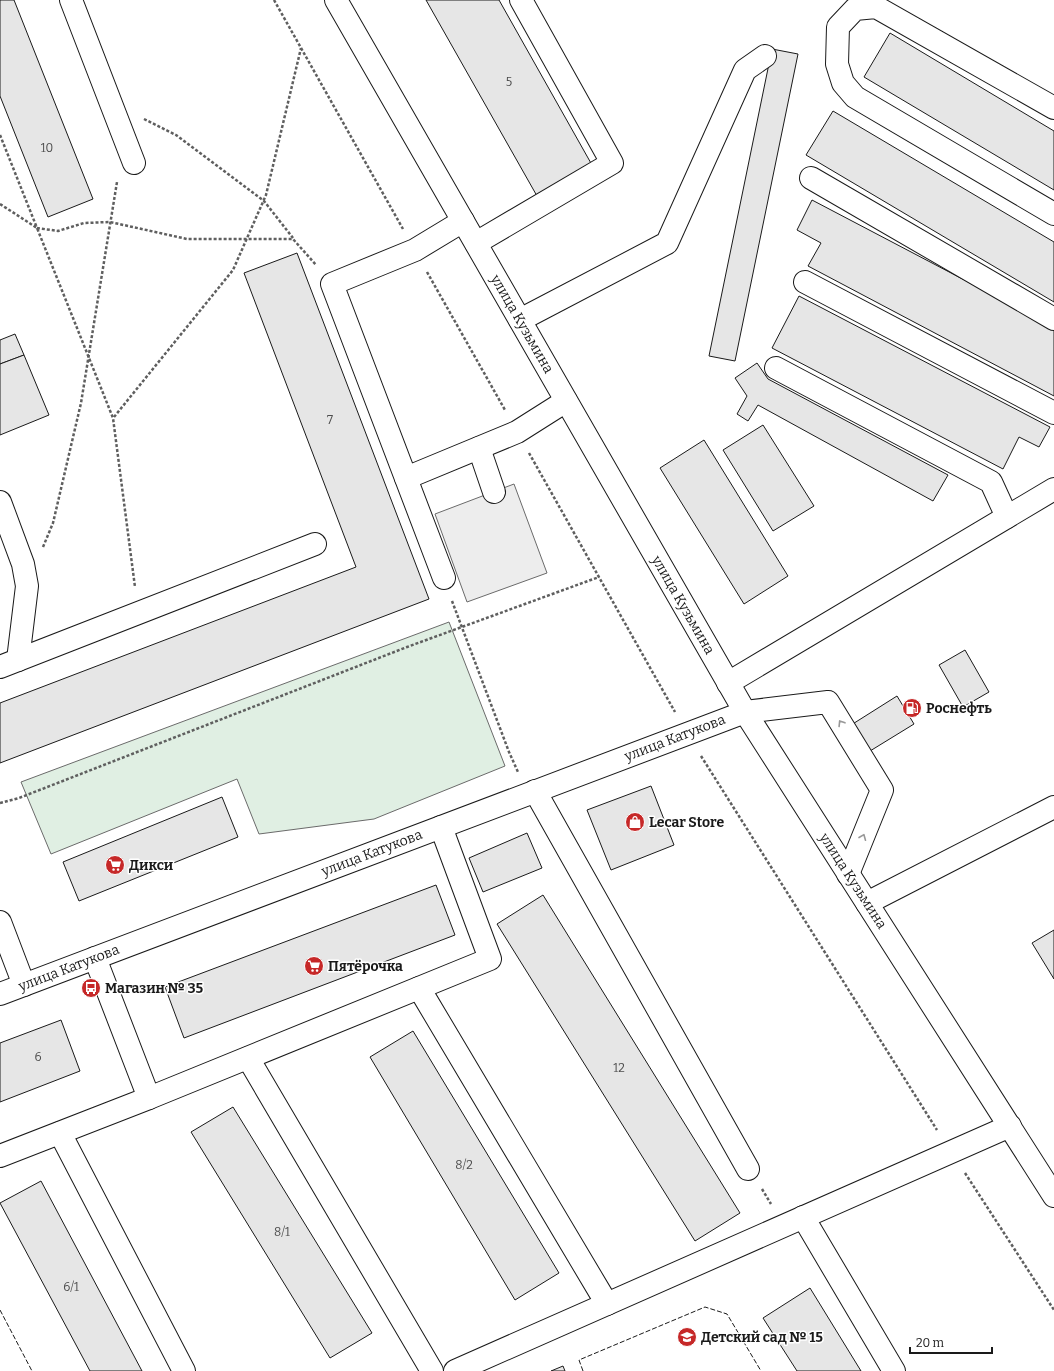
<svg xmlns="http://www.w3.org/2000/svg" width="1054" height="1371" viewBox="0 0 1054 1371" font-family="Bitter,serif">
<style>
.green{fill:#e0efe3;stroke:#6a6a6a}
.parking{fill:#ededed;stroke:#6a6a6a}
.building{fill:#e6e6e6;stroke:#1a1a1a}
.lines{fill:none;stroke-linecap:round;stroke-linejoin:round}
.minor-casing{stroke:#1a1a1a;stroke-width:24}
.major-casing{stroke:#1a1a1a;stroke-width:24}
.path{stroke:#5f5f5f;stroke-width:2.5;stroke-dasharray:3 2;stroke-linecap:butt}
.minor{stroke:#fff;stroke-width:22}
.major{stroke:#fff;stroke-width:22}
.fence{stroke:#1a1a1a;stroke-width:1;stroke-dasharray:5 2;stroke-linecap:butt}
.oneway{stroke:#989898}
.labels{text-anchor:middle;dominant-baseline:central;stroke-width:3;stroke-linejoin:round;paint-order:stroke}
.number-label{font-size:12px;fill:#4d4d4d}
.street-label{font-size:14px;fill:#1a1a1a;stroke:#fff}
.poi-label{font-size:14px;font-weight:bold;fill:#1a1a1a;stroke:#fff;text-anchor:start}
</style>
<rect width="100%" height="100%" fill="#fff"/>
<path class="green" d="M449 622 505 766 374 819 259 834 237 779 51 854 21 782Z"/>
<path class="parking" d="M514 484 547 573 467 602 435 514Z"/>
<g class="building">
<path d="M0 0H14L93 199 48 217 0 96Z"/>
<path d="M426 0H499L592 165 537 196Z"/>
<path d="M890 33 1054 131V190L864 77Z"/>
<path d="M772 49 798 54 735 361 709 356Z"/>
<path d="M833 111 1054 242V302L806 155Z"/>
<path d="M812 200 1054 327V396L808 266 821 243 797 230Z"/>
<path d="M297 253 429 599 0 763V703L356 567 244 273Z"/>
<path d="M799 296 1050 427 1039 447 1019 437 1003 469 772 348Z"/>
<path d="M15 334 24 355 0 364V340Z"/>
<path d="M24 355 49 415 0 435V364Z"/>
<path d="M757 363 768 379 948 475 933 501 758 405 748 421 737 414 747 396 735 378Z"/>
<path d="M763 425 814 506 773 531 723 450Z"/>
<path d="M704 440 788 576 744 604 660 468Z"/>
<path d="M965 650 989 692 963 707 939 665Z"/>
<path d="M897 696 914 724 857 759 840 732Z"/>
<path d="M651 786 674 845 611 870 587 810Z"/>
<path d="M222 797 238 837 79 901 63 862Z"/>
<path d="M527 833 542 868 483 892 469 858Z"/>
<path d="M436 885 455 935 184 1038 165 987Z"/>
<path d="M543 895 740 1213 695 1241 497 924Z"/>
<path d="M1054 930V979L1032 943Z"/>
<path d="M61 1020 80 1071 0 1102V1043Z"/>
<path d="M413 1031 559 1273 515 1300 370 1057Z"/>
<path d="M233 1107 372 1333 330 1358 191 1132Z"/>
<path d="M41 1181 142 1371H90L0 1203Z"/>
<path d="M810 1288 861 1371H797L763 1318Z"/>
<path d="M563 1366 565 1371H551Z"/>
</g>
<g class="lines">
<defs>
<g id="minor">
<path d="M71 0 134 163"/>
<path d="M1054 108 876 7 855 9 838 27 837 64 843 83 855 97 1054 214"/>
<path d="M811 178 1054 319"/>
<path d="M476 243 612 163 521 0"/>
<path d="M805 282 1054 413"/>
<path d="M520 320 667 243 745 70 765 56"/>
<path d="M776 368 991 482 1007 517"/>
<path d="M479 448 494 492"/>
<path d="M406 478 517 432 566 401"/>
<path d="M0 502 23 564 27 586 18 660"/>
<path d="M444 578 332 284 415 250 463 221"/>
<path d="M0 667 315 544"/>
<path d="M728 683 1054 489"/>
<path d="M535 791 748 1169"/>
<path d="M867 903 1054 807"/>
<path d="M0 922 24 985"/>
<path d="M419 988 607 1304"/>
<path d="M0 994 745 712 828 702 882 790 848 874"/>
<path d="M248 1058 432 1371"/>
<path d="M149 1098 490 959 441 827"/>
<path d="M60 1133 184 1371"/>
<path d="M0 1156 149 1098 95 958"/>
<path d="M803 1217 894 1371"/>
<path d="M455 1371 1010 1126"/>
</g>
<path id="major" d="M336 0 745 712 1054 1196"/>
</defs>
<use href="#minor" class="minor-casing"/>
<use href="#major" class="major-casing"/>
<g class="path">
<path d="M274 0 403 229"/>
<path d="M144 119 176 135 264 201 293 238"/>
<path d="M0 135 37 228 58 231 84 223 110 222 187 239H293L316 265"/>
<path d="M0 204 37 228 113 418 135 587"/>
<path d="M427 272 505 410"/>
<path d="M114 417 233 270 266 195 301 48"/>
<path d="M529 453 675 712"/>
<path d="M43 547 53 523 81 403 117 182"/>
<path d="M452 601 509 752 518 772"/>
<path d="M701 756 937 1130"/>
<path d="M0 803 19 798 407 647 599 577"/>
<path d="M965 1173 1054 1310"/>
<path d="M762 1189 771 1204"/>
</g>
<use href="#minor" class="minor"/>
<use href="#major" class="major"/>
<g class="fence">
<path d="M0 1310 32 1371"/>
<path d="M583 1371 579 1360 705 1307 727 1314 761 1371"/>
</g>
</g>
<defs><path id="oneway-chevron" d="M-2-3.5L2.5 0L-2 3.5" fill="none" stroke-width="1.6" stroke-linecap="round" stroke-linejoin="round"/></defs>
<g class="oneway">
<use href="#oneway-chevron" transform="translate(841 723) rotate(-122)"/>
<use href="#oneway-chevron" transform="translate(863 837) rotate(-68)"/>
</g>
<defs>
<symbol id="fuel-disc" viewBox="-11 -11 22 22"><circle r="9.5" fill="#c62828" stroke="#fff"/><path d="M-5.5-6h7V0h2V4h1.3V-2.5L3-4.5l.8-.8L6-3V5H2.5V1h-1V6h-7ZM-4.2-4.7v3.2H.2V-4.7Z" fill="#fff"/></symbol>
<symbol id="shop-disc" viewBox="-11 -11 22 22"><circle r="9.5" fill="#c62828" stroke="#fff"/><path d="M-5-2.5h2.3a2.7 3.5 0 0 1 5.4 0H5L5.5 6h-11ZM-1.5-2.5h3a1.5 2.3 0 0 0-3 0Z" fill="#fff"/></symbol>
<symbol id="supermarket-disc" viewBox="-11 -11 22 22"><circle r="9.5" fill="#c62828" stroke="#fff"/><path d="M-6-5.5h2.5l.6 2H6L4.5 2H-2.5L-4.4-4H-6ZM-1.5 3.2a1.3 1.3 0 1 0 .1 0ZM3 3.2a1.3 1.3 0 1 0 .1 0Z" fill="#fff"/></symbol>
<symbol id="bus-disc" viewBox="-11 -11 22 22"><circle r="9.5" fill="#c62828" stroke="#fff"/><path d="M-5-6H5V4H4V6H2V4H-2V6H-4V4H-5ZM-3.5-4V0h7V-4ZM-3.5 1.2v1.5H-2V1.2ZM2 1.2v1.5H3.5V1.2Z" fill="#fff"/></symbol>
<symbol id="school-disc" viewBox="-11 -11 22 22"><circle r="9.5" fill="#c62828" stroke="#fff"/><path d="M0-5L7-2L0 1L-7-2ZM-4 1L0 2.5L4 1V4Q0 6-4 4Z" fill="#fff"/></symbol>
</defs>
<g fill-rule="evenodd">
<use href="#fuel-disc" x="901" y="697" width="22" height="22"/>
<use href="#shop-disc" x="624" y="811" width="22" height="22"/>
<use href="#supermarket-disc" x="104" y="854" width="22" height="22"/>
<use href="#supermarket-disc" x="303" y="955" width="22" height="22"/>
<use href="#bus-disc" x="80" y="977" width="22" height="22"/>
<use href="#school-disc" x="676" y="1326" width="22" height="22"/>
</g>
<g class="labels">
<g class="number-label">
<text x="509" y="82">5</text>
<text x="47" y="148">10</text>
<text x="330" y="420">7</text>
<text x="38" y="1057">6</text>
<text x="619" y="1068">12</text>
<text x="464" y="1165">8/2</text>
<text x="282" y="1232">8/1</text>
<text x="71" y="1287">6/1</text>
</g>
<g class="street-label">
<text transform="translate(522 324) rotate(60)">улица Кузьмина</text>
<text transform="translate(683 605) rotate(60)">улица Кузьмина</text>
<text transform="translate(675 738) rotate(-21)">улица Катукова</text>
<text transform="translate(372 853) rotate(-21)">улица Катукова</text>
<text transform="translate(853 881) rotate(57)">улица Кузьмина</text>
<text transform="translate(69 968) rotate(-21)">улица Катукова</text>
</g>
<g class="poi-label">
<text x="926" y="708">Роснефть</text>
<text x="649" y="822">Lecar Store</text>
<text x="129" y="865">Дикси</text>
<text x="328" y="966">Пятёрочка</text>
<text x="105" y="988">Магазин № 35</text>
<text x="701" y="1337">Детский сад № 15</text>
</g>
</g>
<path d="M910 1347v6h82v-6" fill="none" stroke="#1a1a1a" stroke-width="2"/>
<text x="916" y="1347" font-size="12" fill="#1a1a1a" stroke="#ffffff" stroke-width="3" paint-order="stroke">20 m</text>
</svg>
